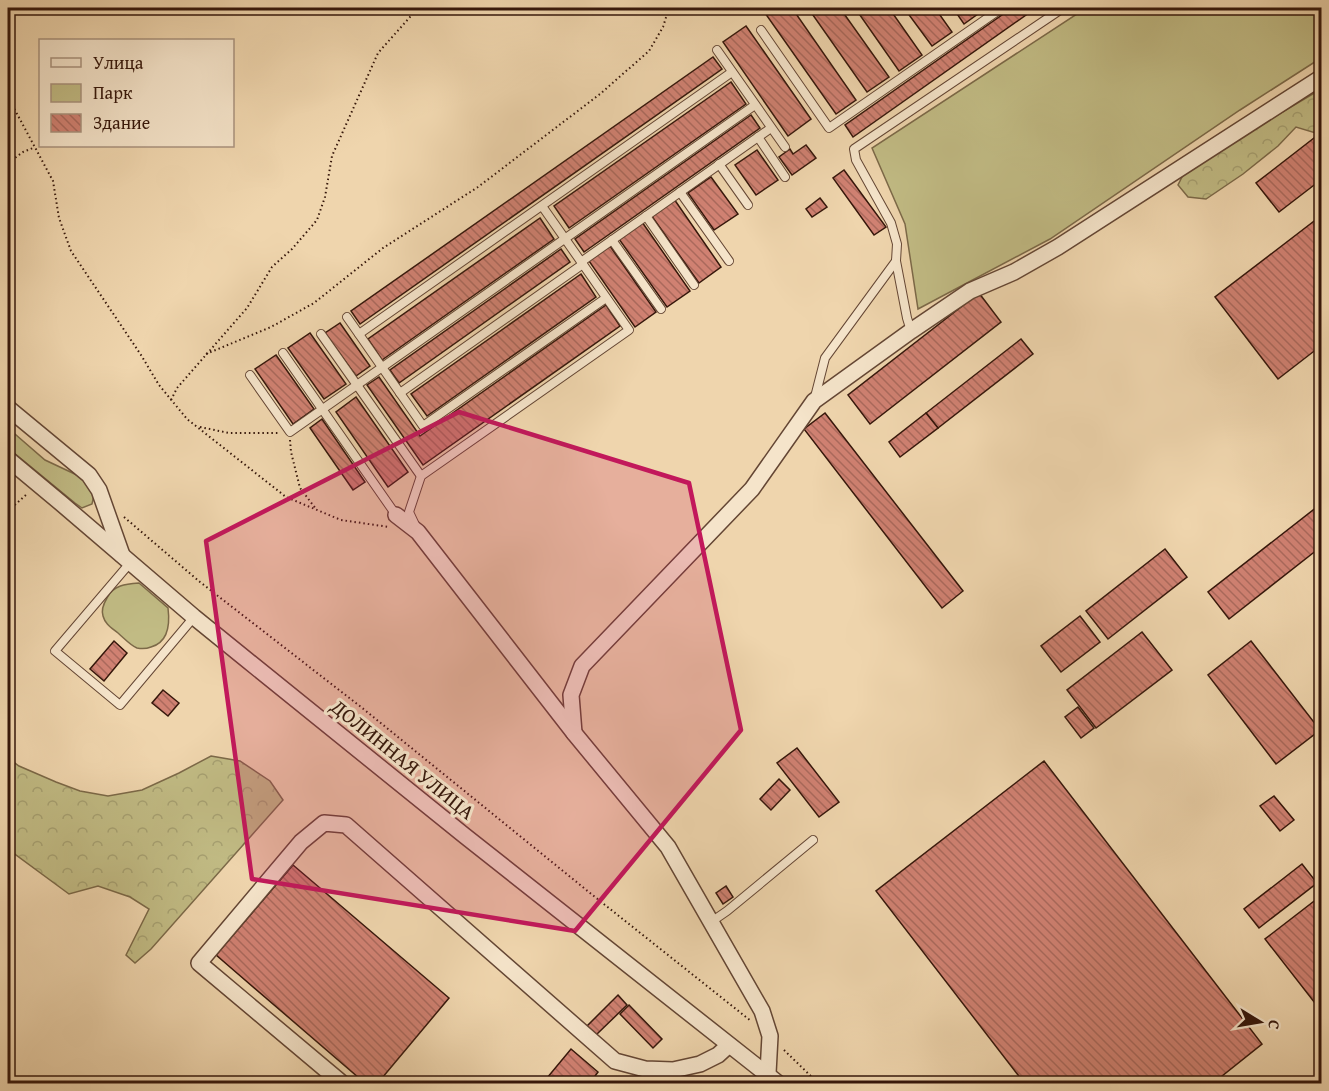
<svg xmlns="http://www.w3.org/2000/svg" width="1329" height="1091" viewBox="0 0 1329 1091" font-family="'Gentium Book Plus',serif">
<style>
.green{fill:#c1bb84;stroke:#7c6948;stroke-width:1.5}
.forest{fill:url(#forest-crowns);stroke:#7c6948;stroke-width:1.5}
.building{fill:url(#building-back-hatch);stroke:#36170b;stroke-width:1.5}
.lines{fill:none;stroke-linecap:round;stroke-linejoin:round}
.lane-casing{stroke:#644634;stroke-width:10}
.street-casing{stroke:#644634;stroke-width:18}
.path{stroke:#36170b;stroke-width:2;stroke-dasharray:1.5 3;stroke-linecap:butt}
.lane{stroke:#f5e4ca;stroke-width:8}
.street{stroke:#f5e4ca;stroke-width:15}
.marked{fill:#c2185b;fill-opacity:0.2;stroke:#c2185b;stroke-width:4.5;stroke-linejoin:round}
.labels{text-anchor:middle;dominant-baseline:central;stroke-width:6;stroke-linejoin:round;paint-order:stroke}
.street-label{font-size:21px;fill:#36170b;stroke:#f5e4ca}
</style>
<defs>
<pattern id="forest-crowns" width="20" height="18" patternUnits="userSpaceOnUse" patternTransform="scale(1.5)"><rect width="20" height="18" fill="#c1bb84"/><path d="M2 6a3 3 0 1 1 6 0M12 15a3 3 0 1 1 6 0" fill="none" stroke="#a6a071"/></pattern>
<pattern id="building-back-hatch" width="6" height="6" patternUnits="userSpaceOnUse" patternTransform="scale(1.5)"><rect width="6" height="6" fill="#d08172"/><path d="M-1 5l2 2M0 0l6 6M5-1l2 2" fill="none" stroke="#aa695c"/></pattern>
</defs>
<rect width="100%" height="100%" fill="#efd5ad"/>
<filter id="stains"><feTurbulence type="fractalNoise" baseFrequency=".00333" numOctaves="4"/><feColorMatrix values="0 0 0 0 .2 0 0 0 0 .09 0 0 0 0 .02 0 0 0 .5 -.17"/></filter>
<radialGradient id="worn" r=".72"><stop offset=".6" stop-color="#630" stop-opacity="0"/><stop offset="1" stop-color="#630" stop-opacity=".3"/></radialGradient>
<g class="green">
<path d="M1086 8H1321V58L1240 110 1050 239 918 309 905 224 872 148Z"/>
<path d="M8 428 45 460 79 476 92 488 94 495 92 504 82 508 75 503 8 448Z"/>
<path d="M139 583 168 608C170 624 169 642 151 647 146 649 142 649 137 648 130 645 124 638 118 633 112 628 105 624 103 616 101 610 104 603 107 598 113 585 126 584 139 583Z"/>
</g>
<g class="forest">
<path d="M1321 89V133L1319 134 1296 127 1278 146 1243 174 1206 199 1188 197 1178 185 1184 173 1279 114Z"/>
<path d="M211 756 240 761 270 781 283 800 151 949 135 963 126 955 149 909 130 897 98 886 69 894 8 849V758L19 766 56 782 80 791 108 796 142 790 179 773Z"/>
</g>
<g class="building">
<path d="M774 8H792L856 100 836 114 765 13Z"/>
<path d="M808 8H840L889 77 867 92Z"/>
<path d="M855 8H889L922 55 899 71Z"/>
<path d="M904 8H935L952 32 932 46Z"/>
<path d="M953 8H980L982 11 964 24Z"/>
<path d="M1012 8H1036L853 137 845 125Z"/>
<path d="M746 26 811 119 788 136 723 42Z"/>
<path d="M713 57 722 69 360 324 351 311Z"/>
<path d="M731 82 746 104 569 228 554 206Z"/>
<path d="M751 115 760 128 584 252 575 239Z"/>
<path d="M1314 138 1322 148V179L1279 212 1256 183Z"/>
<path d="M806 145 816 158 792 175 779 157 790 149 793 154Z"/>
<path d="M757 150 778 180 756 195 735 165Z"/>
<path d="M844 170 886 227 874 235 833 178Z"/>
<path d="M711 177 738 214 714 230 688 193Z"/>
<path d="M820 198 827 207 812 217 806 209Z"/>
<path d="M674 199 721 267 699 283 651 215Z"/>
<path d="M1322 215V345L1278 379 1215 297Z"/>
<path d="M540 218 554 239 382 360 368 339Z"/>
<path d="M642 222 690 291 667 307 619 239Z"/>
<path d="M610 246 656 312 635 327 589 261Z"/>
<path d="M561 249 570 262 399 383 390 370Z"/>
<path d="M581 274 596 297 427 416 411 394Z"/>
<path d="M979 293 1001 322 870 424 848 395Z"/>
<path d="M606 305 620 326 423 465 367 385 379 377 420 436Z"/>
<path d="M340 323 370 366 356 376 325 333Z"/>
<path d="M310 333 346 384 324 399 288 348Z"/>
<path d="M1021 339 1033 354 938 428 926 413Z"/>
<path d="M276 355 314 409 293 424 255 369Z"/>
<path d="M356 397 408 472 388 487 336 412Z"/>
<path d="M825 413 963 591 942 608 804 429Z"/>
<path d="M926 413 938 428 900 457 889 442Z"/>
<path d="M322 419 365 482 353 490 310 428Z"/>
<path d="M1322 503V546L1229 619 1208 592Z"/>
<path d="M1165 549 1187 577 1108 639 1086 611Z"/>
<path d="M1080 616 1100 642 1061 672 1041 646Z"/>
<path d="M1142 632 1172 670 1096 728 1067 690Z"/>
<path d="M114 641 127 653 104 681 90 669Z"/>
<path d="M1251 641 1320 730 1276 764 1208 675Z"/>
<path d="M163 690 179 703 168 716 152 703Z"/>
<path d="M1078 707 1094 728 1081 738 1065 717Z"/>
<path d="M797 748 839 802 819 817 777 763Z"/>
<path d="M1044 761 1262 1044 1212 1084H1025L876 891Z"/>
<path d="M779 779 790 790 771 810 760 799Z"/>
<path d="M1274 796 1294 820 1280 831 1260 806Z"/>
<path d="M1302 864 1317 883 1259 928 1244 909Z"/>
<path d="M293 865 449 998 377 1084H366L216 955Z"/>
<path d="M726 886 733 897 723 904 716 893Z"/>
<path d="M1322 895V1012L1265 939Z"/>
<path d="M618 995 627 1005 596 1035 587 1026Z"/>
<path d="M629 1005 662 1039 653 1048 620 1014Z"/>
<path d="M571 1049 598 1072 589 1084H542Z"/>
</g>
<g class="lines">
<defs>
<g id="lane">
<path d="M761 30 829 128 1002 8"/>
<path d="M717 50 785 147"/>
<path d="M758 137 785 177"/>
<path d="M719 164 748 205"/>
<path d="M680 192 729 261"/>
<path d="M646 216 694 285"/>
<path d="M612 240 661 309"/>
<path d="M896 261 907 318 911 331"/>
<path d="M581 262 771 128"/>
<path d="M347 317 423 426 606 298"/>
<path d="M321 334 421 476"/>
<path d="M359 334 732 72"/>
<path d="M283 353 396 515"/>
<path d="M250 375 290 432 755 105"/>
<path d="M400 393 583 264"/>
<path d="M815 397 825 358 896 261 897 244 891 223 856 160 854 149 1063 8"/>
<path d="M416 527 409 512 421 476 629 330 542 206"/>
<path d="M130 563 55 651 120 705 194 617"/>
<path d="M711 922 727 911 813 840"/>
</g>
<g id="street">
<path d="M8 408 89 475 99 490 122 555"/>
<path d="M8 459 62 504 194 617 247 660 465 836 779 1084"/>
<path d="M396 515 418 532 574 733 668 847 762 1011 770 1036 768 1073"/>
<path d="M574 733 571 695 582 666 752 489 814 401 911 331 970 291 1014 272 1058 247 1322 77"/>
<path d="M343 1084 199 963 301 842 324 823 346 825 615 1061 645 1069 673 1070 700 1064 718 1055 729 1045"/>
</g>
</defs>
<use href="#lane" class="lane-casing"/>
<use href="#street" class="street-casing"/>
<g class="path">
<path d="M8 97 53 181 59 218 71 251 141 355 159 385 187 419 286 497 341 520 389 527"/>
<path d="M8 163 23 152 33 148"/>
<path d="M206 354 271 327 314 303 383 248 478 187 600 94 649 51 663 27 669 8"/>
<path d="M171 400 177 388 247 308 272 267 292 249 317 220 325 197 332 156 378 53 418 8"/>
<path d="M200 427 229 433H278"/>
<path d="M290 440 291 452 300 488 316 509"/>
<path d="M8 511 27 494"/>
<path d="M124 517 200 582 361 707 595 897 751 1021"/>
<path d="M784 1050 819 1084"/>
</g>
<use href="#lane" class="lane"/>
<use href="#street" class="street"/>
</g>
<path class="marked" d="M459 412 689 483 741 730 575 931 252 879 206 541Z"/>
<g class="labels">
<g class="street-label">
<text transform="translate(403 759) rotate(39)">ДОЛИННАЯ УЛИЦА</text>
</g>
</g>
<rect width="1329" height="1091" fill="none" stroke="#efd5ad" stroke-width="30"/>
<rect x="9" y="9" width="1311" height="1073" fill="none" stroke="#36170b" stroke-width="3"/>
<rect x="15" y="15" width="1299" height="1061" fill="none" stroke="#36170b" stroke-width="1.5"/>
<rect x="39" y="39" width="195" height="108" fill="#f5e4ca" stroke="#a9927e" stroke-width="1.5"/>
<rect x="51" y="58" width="30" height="9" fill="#f5e4ca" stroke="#a9927e" stroke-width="1.5"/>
<text x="93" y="69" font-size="18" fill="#36170b">Улица</text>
<rect x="51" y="84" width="30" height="18" fill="#c1bb84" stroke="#a9927e" stroke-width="1.5"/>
<text x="93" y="99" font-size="18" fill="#36170b">Парк</text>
<rect x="51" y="114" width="30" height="18" fill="url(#building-back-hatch)" stroke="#a9927e" stroke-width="1.5"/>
<text x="93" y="129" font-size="18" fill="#36170b">Здание</text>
<g transform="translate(1260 1022) rotate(101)" stroke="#f5e4ca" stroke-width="4.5" paint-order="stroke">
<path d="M0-4.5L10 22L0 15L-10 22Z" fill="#36170b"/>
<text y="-9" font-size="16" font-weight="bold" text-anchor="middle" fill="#36170b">С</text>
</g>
<rect width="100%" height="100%" filter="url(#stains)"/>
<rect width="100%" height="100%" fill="url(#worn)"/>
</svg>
